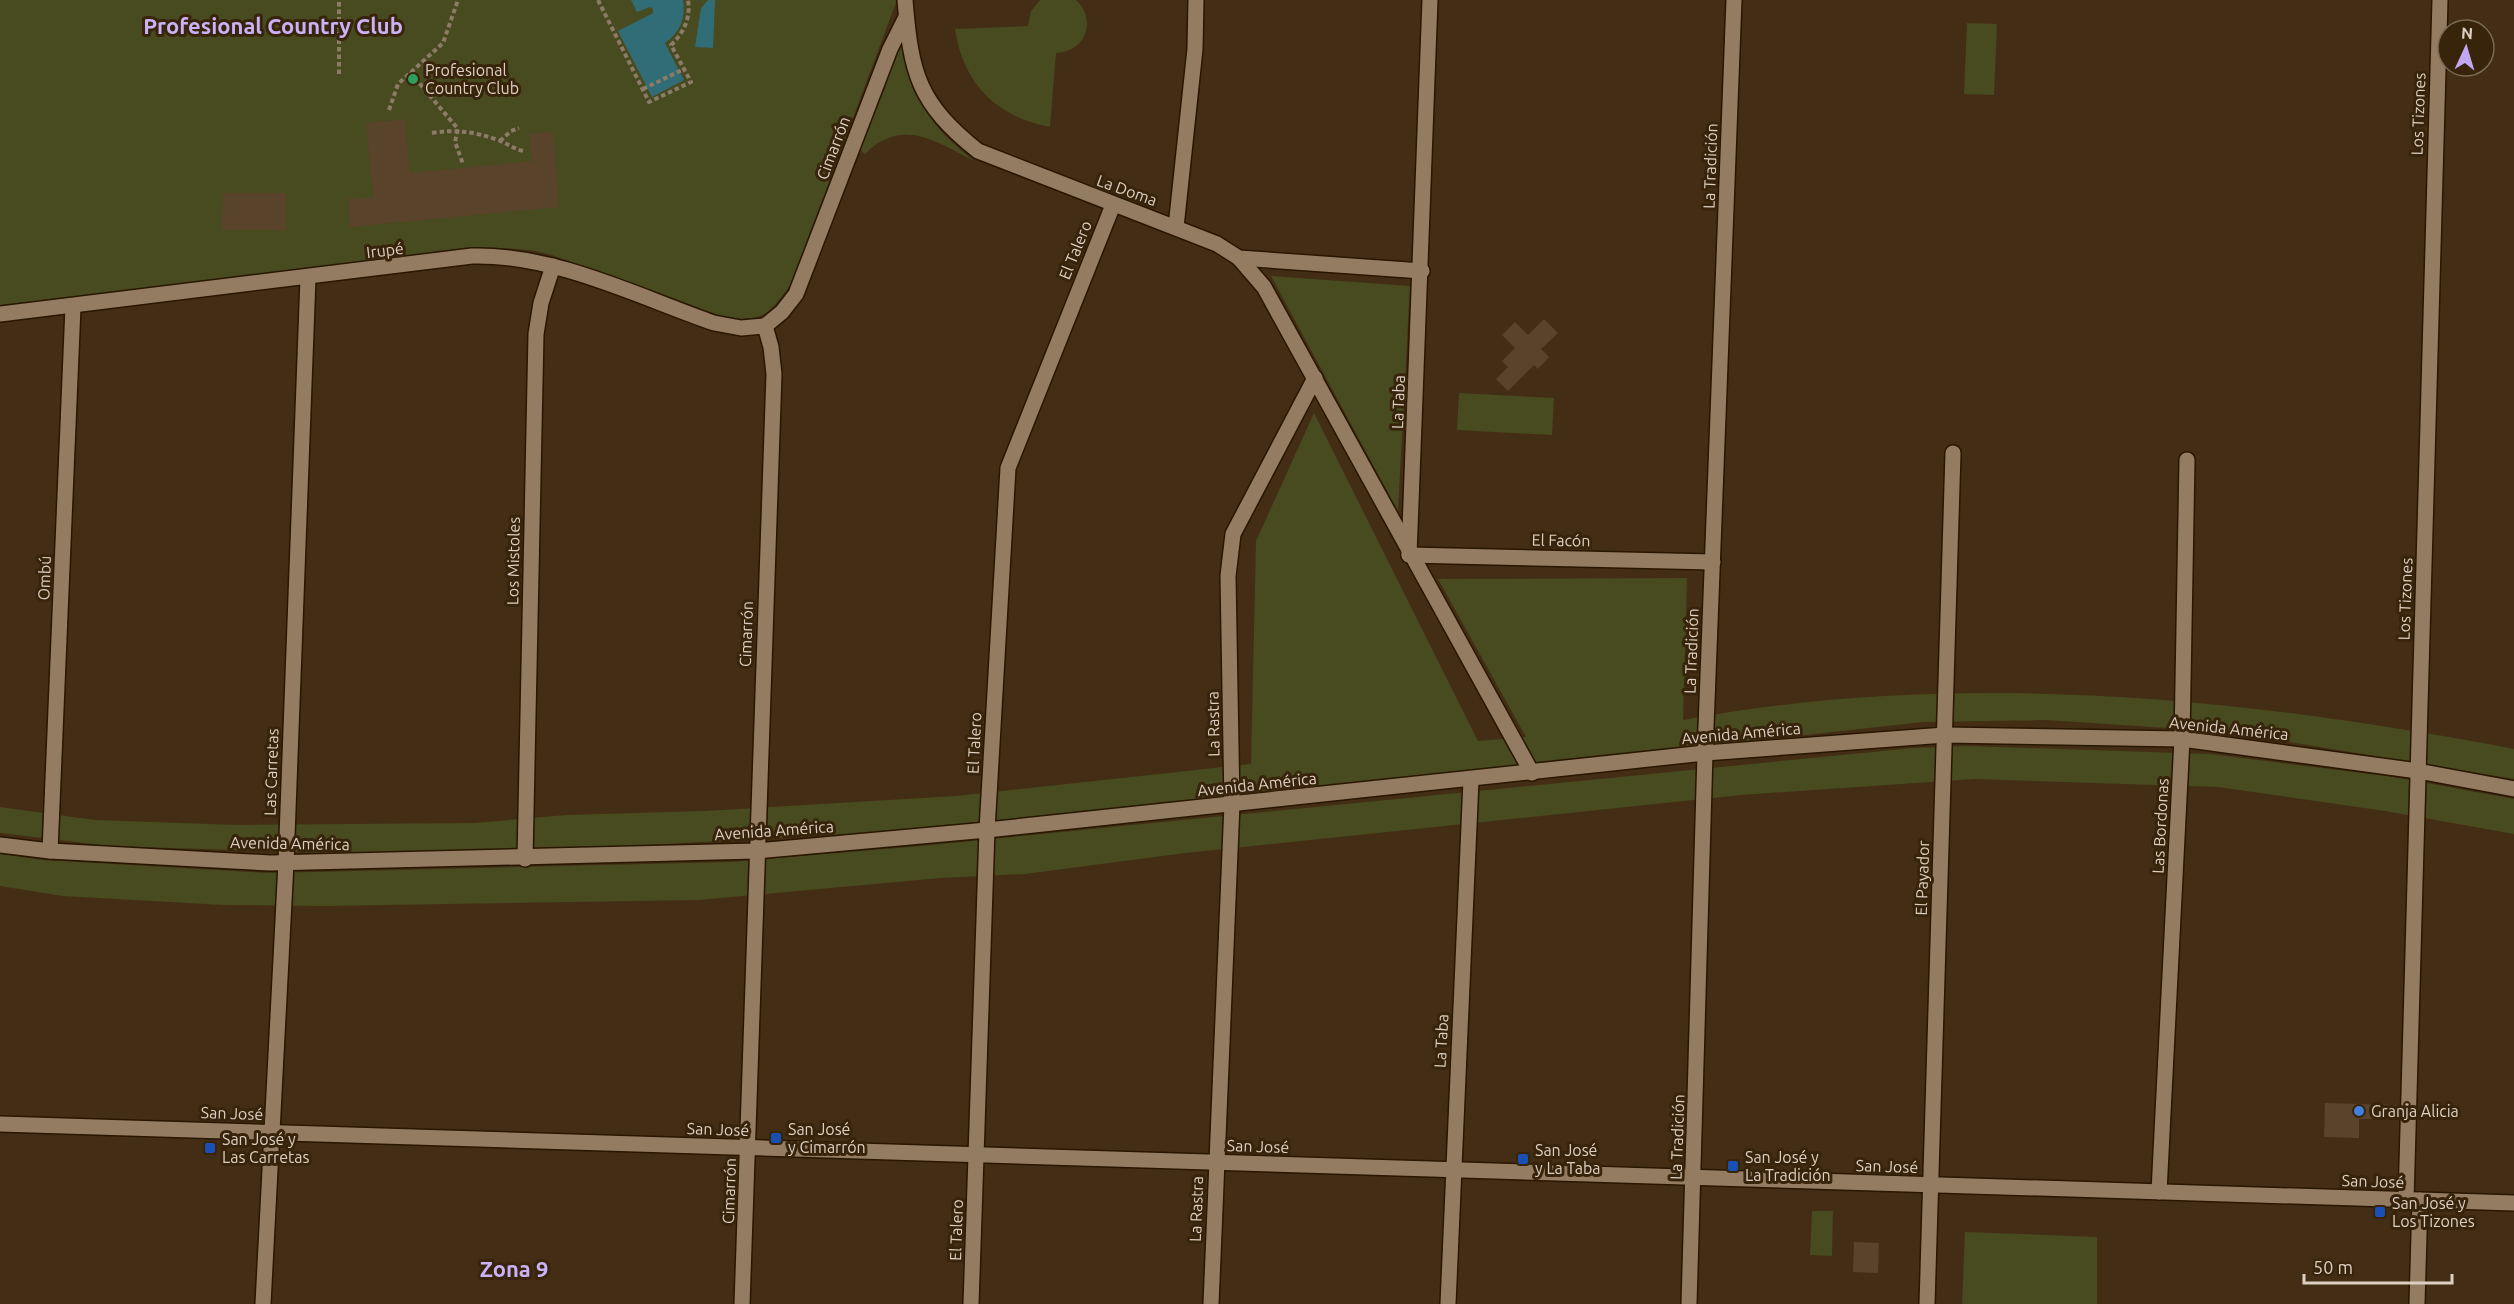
<svg xmlns="http://www.w3.org/2000/svg" width="2514" height="1304" viewBox="0 0 2514 1304" font-family="Ubuntu,sans-serif">
<style>
.green{fill:#484a1f}
.water{fill:#306d76}
.building{fill:#59432a}
.lines{fill:none;stroke-linecap:round;stroke-linejoin:round}
.minor-casing{stroke:#291600;stroke-width:18}
.tertiary-casing{stroke:#291600;stroke-width:18}
.path{stroke:#8c7b67;stroke-width:4;stroke-dasharray:4.5 3;stroke-linecap:butt}
.minor{stroke:#947c62;stroke-width:15}
.tertiary{stroke:#947c62;stroke-width:15}
.leisure-dot{fill:#2e9e5b;stroke:#38240b;stroke-width:2}
.shop-dot{fill:#3f7fe0;stroke:#38240b;stroke-width:2}
.transit-dot{fill:#1a4fb4;stroke:#38240b;stroke-width:2}
.labels{text-anchor:middle;dominant-baseline:central;stroke-width:6;stroke-linejoin:round;paint-order:stroke}
.poi-label{font-size:16px;fill:#ddd0c2;stroke:#38240b;text-anchor:start}
.street-label{font-size:16px;fill:#ddd0c2;stroke:#38240b}
.district-label{font-size:22px;font-weight:bold;fill:#cab2f8;stroke:#38240b}
</style>
<rect width="100%" height="100%" fill="#432e15"/>
<g class="green">
<path d="M0 0H897L791 284C783 295 772 312 760 316 710 333 598 266 544 253 529 249 513 249 498 248L0 305Z"/>
<path d="M1040 0H1076C1098 21 1085 52 1056 53L1050 127C996 117 963 83 955 29L1028 26 1031 11Z"/>
<path d="M1967 23 1997 24 1994 95 1964 94Z"/>
<path d="M898 46 904 48C919 108 926 121 974 161 936 141 901 117 865 154L860 150 885 88Z"/>
<path d="M1271 276 1410 286 1398 511Z"/>
<path d="M1459 393 1554 398 1552 435 1457 430Z"/>
<path d="M1314 413 1478 741 1526 737 1438 579 1687 578 1683 720C1957 669 2241 697 2514 749V779L2228 732 2046 720 1923 722 1463 773 869 833 610 847 327 853 110 846 0 833V807L95 820 238 825 475 823 566 815 704 811 956 796 1251 764 1256 541Z"/>
<path d="M1968 746 2210 754 2394 777 2514 799V834L2385 811 2218 787 1974 779 1741 795 1185 853 1025 874 941 878 699 900 325 906 223 905 62 896 0 886V854L43 860 269 873 730 862 921 846 1913 748Z"/>
<path d="M1812 1211H1833L1832 1256 1810 1255Z"/>
<path d="M1965 1232 2097 1237V1304H1962Z"/>
</g>
<g class="water">
<path d="M631 0H683C686 19 680 32 665 43L684 80 652 97 618 31 653 13V9L650 7 637 12Z"/>
<path d="M708 0H715L713 48 695 47 701 8Z"/>
</g>
<g class="building">
<path d="M405 119 410 173 532 161 529 133 553 132 559 207 350 227 348 199 373 197 366 123Z"/>
<path d="M223 193H286V230H222Z"/>
<path d="M1544 319 1558 333 1541 349 1549 357 1538 369 1534 365 1508 391 1496 379 1508 367 1502 361 1515 348 1502 335 1515 322 1528 335Z"/>
<path d="M2325 1103 2397 1105 2396 1119H2359V1138L2324 1137Z"/>
<path d="M1854 1242 1879 1243 1878 1273 1853 1272Z"/>
</g>
<g class="lines">
<defs>
<g id="minor">
<path d="M905 0C911 74 918 103 978 151L1217 244 1239 258 1422 271"/>
<path d="M1176 227 1195 49 1196 0"/>
<path d="M1239 258 1264 287 1532 773"/>
<path d="M0 314 472 256C554 254 637 296 714 323L741 328 765 326"/>
<path d="M765 326 782 312 796 294 890 49 906 17"/>
<path d="M1409 555 1430 0"/>
<path d="M1409 555 1713 562"/>
<path d="M50 851 73 307"/>
<path d="M525 859 536 334 541 303 553 266"/>
<path d="M2159 1192 2182 739 2187 460"/>
<path d="M2406 1200 2440 0"/>
<path d="M263 1304 286 863 308 278"/>
<path d="M742 1304 774 374 771 347 765 326"/>
<path d="M971 1304 987 830 1008 468 1113 205"/>
<path d="M1211 1304 1232 804 1228 576 1233 534 1315 378"/>
<path d="M1448 1304 1471 780"/>
<path d="M1927 1304 1953 453"/>
<path d="M2417 1304 2420 1200"/>
</g>
<g id="tertiary">
<path d="M0 845 50 851 270 863 756 851 987 830 1705 753 1945 735 2182 739 2418 771 2514 789"/>
<path d="M0 1124 2514 1203"/>
<path d="M1689 1304 1705 753 1734 0"/>
</g>
</defs>
<use href="#minor" class="minor-casing"/>
<use href="#tertiary" class="tertiary-casing"/>
<g class="path">
<path d="M598 0 649 102 691 82 671 45C684 33 691 17 688 0"/>
<path d="M410 72 458 129 455 142 463 164"/>
<path d="M339 74V0"/>
<path d="M643 89 684 69"/>
<path d="M389 110 398 84 443 43 458 0"/>
<path d="M432 133C456 129 475 132 498 140 507 143 513 149 524 151"/>
<path d="M500 141 511 131 519 128"/>
</g>
<use href="#minor" class="minor"/>
<use href="#tertiary" class="tertiary"/>
</g>
<circle class="leisure-dot" cx="413" cy="79" r="6"/>
<circle class="shop-dot" cx="2359" cy="1111" r="6"/>
<g class="transit-dot">
<rect x="770" y="1132" width="12" height="12" rx="3"/>
<rect x="204" y="1142" width="12" height="12" rx="3"/>
<rect x="1517" y="1153" width="12" height="12" rx="3"/>
<rect x="1727" y="1160" width="12" height="12" rx="3"/>
<rect x="2374" y="1206" width="12" height="12" rx="3"/>
</g>
<g class="labels">
<g class="poi-label">
<text x="425" y="70">Profesional<tspan x="425" dy="18">Country Club</tspan></text>
<text x="2371" y="1111">Granja Alicia</text>
<text x="788" y="1129">San José<tspan x="788" dy="18">y Cimarrón</tspan></text>
<text x="222" y="1139">San José y<tspan x="222" dy="18">Las Carretas</tspan></text>
<text x="1535" y="1150">San José<tspan x="1535" dy="18">y La Taba</tspan></text>
<text x="1745" y="1157">San José y<tspan x="1745" dy="18">La Tradición</tspan></text>
<text x="2392" y="1203">San José y<tspan x="2392" dy="18">Los Tizones</tspan></text>
</g>
<g class="street-label">
<text transform="translate(2418 114) rotate(-88)">Los Tizones</text>
<text transform="translate(833 148) rotate(-69)">Cimarrón</text>
<text transform="translate(1710 166) rotate(-88)">La Tradición</text>
<text transform="translate(1127 190) rotate(20)">La Doma</text>
<text transform="translate(385 250) rotate(-7)">Irupé</text>
<text transform="translate(1075 250) rotate(-68)">El Talero</text>
<text transform="translate(1398 402) rotate(-88)">La Taba</text>
<text transform="translate(1561 540) rotate(1)">El Facón</text>
<text transform="translate(513 561) rotate(-89)">Los Mistoles</text>
<text transform="translate(44 578) rotate(-88)">Ombú</text>
<text transform="translate(2405 599) rotate(-88)">Los Tizones</text>
<text transform="translate(746 634) rotate(-88)">Cimarrón</text>
<text transform="translate(1691 651) rotate(-88)">La Tradición</text>
<text transform="translate(1213 724) rotate(-91)">La Rastra</text>
<text transform="translate(2229 728) rotate(6)">Avenida América</text>
<text transform="translate(1741 733) rotate(-5)">Avenida América</text>
<text transform="translate(974 743) rotate(-87)">El Talero</text>
<text transform="translate(271 772) rotate(-88)">Las Carretas</text>
<text transform="translate(1257 784) rotate(-6)">Avenida América</text>
<text transform="translate(2160 826) rotate(-87)">Las Bordonas</text>
<text transform="translate(774 830) rotate(-4)">Avenida América</text>
<text transform="translate(290 843) rotate(1)">Avenida América</text>
<text transform="translate(1922 878) rotate(-88)">El Payador</text>
<text transform="translate(1441 1041) rotate(-87)">La Taba</text>
<text transform="translate(232 1113) rotate(2)">San José</text>
<text transform="translate(718 1129) rotate(2)">San José</text>
<text transform="translate(1677 1137) rotate(-88)">La Tradición</text>
<text transform="translate(1258 1146) rotate(2)">San José</text>
<text transform="translate(1887 1166) rotate(2)">San José</text>
<text transform="translate(2373 1181) rotate(2)">San José</text>
<text transform="translate(729 1191) rotate(-88)">Cimarrón</text>
<text transform="translate(1196 1209) rotate(-88)">La Rastra</text>
<text transform="translate(956 1230) rotate(-88)">El Talero</text>
</g>
<g class="district-label">
<text x="273" y="25">Profesional Country Club</text>
<text x="514" y="1268">Zona 9</text>
</g>
</g>
<g transform="translate(2466 48) rotate(4)"><circle r="28" fill="#38240b" stroke="#7a6954" stroke-width="1.5"/>
<path d="M0-4.5L10 22L0 15L-10 22Z" fill="#c2a8f3"/>
<text y="-9" font-size="16" font-weight="bold" text-anchor="middle" fill="#ddd0c2">N</text>
</g>
<path d="M2304 1274v9h148v-9" fill="none" stroke="#ddd0c2" stroke-width="3"/>
<text x="2313" y="1274" font-size="18" fill="#ddd0c2" stroke="#38240b" stroke-width="4.5" paint-order="stroke">50 m</text>
</svg>
